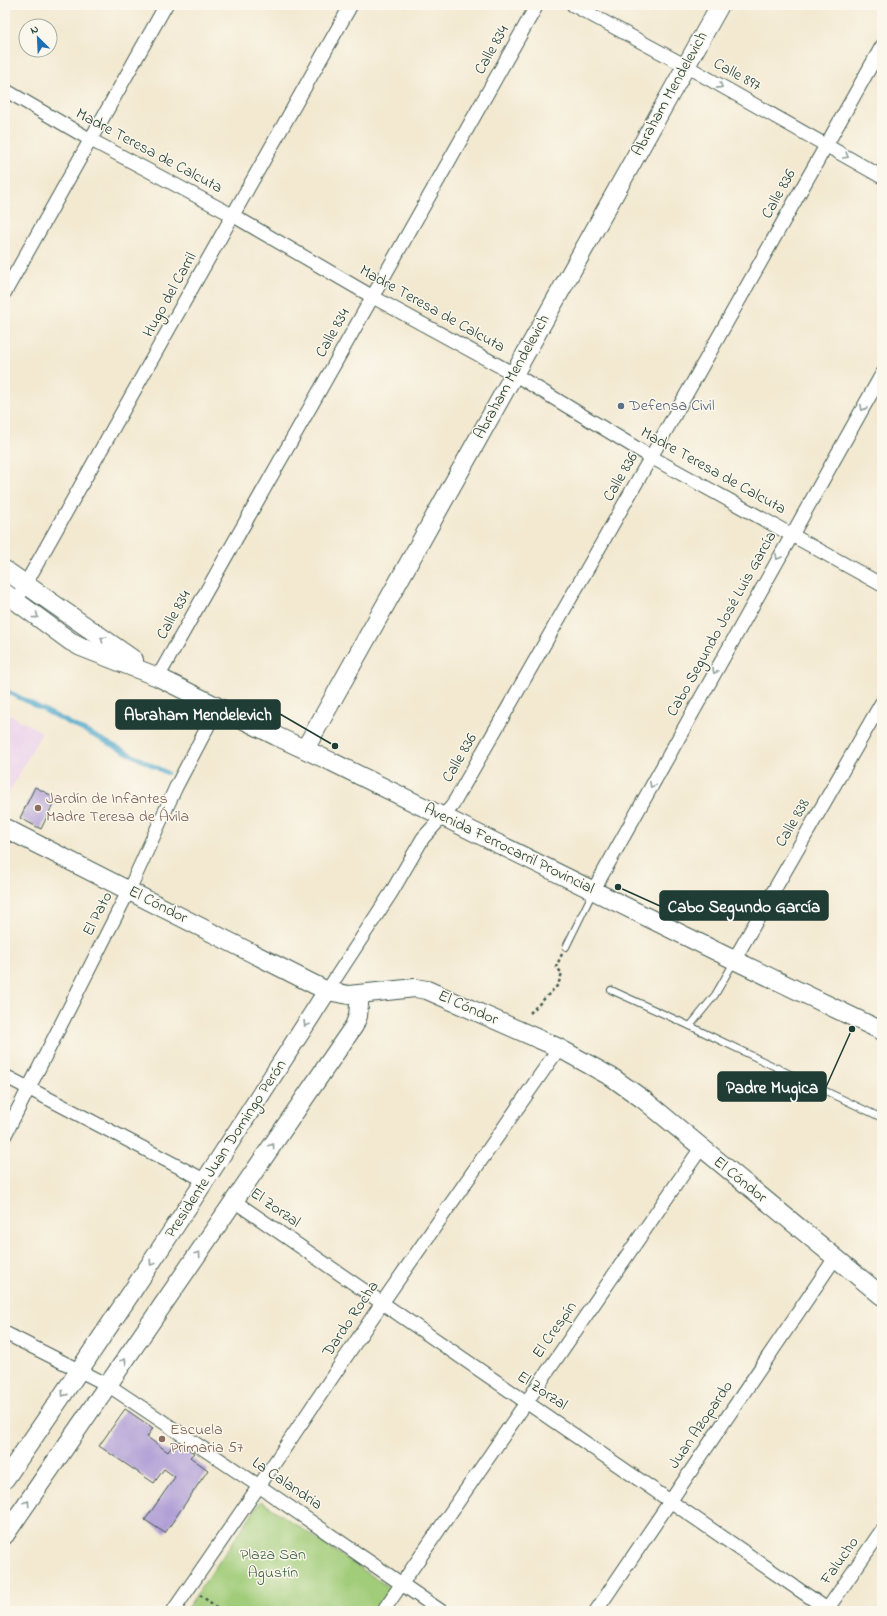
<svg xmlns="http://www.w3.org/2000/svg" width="887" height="1616" viewBox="0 0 887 1616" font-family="'Indie Flower',sans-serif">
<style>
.built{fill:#ebd1ec}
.green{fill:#a1cc79;stroke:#608456}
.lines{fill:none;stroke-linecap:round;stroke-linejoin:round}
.stream{stroke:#4ea7cb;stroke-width:4.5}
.building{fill:#ad9bd5}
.lane-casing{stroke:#3f574c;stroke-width:8}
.street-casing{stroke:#3f574c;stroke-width:15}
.secondary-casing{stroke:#3f574c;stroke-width:20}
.path{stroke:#3f574c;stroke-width:2.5;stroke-dasharray:3 3;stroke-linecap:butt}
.lane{stroke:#fff;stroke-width:6}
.street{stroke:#fff;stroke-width:13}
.secondary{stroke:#fff;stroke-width:18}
.oneway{stroke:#8f9e9a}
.service-dot{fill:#5c6f8a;stroke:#fbf7ec;stroke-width:1.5}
.education-dot{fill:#8d6e63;stroke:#fbf7ec;stroke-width:1.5}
.labels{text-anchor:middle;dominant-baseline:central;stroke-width:3;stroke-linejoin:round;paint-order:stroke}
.street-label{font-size:16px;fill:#1f3d34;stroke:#fbf7ec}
.service-label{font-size:16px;fill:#4e5e75;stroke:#fbf7ec;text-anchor:start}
.education-label{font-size:16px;fill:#785e54;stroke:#fbf7ec;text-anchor:start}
.park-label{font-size:16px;fill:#406145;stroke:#fbf7ec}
.leader{fill:none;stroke:#1f3d34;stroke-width:1.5}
.callout-dot{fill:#1f3d34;stroke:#fbf7ec;stroke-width:1.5}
.callout{fill:#1f3d34;stroke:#1f3d34;stroke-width:1.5}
.callout-label{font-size:17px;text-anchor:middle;font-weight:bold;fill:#fff}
</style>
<rect width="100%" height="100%" fill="#fbf7ec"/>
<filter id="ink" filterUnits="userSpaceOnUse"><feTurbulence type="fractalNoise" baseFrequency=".025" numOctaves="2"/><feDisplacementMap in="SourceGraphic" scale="8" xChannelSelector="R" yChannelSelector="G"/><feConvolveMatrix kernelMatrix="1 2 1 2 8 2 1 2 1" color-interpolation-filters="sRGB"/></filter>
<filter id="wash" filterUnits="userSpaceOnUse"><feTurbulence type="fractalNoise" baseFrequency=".012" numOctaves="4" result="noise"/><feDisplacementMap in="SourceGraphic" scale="16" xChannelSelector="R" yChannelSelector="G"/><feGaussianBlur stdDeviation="0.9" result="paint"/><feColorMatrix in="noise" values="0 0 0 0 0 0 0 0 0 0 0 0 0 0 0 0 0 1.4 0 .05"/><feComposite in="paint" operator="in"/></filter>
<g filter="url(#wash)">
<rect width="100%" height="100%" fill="#f3e9d1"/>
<path class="built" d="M5 712 42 732 5 800Z"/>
<path class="green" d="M261 1501 390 1588 375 1611H185Z"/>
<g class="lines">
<path class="stream" d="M5 690 167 773"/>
</g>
<g id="blocks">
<g class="building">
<path d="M35 787 56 798 41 829 20 818Z"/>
<path d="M125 1409 153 1428 147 1437 168 1452 176 1441 194 1453 190 1457 208 1470 165 1533 145 1520 175 1477 164 1469 154 1483 99 1446Z"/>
</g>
</g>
</g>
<g filter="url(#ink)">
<use href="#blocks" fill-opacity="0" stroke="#3f574c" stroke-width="1"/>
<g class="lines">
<defs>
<g id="lane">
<path d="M566 947 593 892"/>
<path d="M611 990 690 1026 882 1118"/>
<path d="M690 1026 715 995 734 962"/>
</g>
<g id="street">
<path d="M573 5 686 66 882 177"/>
<path d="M5 90 91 140 234 216 373 297 514 374 651 457 882 585"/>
<path d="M5 292 166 5"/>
<path d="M16 601 351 5"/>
<path d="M158 677 537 5"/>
<path d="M593 891 882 374"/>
<path d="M734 960 882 702"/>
<path d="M327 991 391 893 423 838 452 806 651 457 882 46"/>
<path d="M5 1076 206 1181"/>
<path d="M5 1135 129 890 176 787 218 707"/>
<path d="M234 1201 830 1611"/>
<path d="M5 1333 108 1385 259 1486 441 1611"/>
<path d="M173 1611 259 1486 382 1303 559 1048"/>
<path d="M383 1611 701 1148"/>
<path d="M596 1611 835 1258"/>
<path d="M826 1611 882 1530"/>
</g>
<g id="secondary">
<path d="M5 570 134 660"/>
<path d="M5 593 70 641 81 647 158 677 276 736 332 762 734 960 882 1031"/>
<path d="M305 749 720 5"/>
<path d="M5 828 327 991 349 995 415 988 427 990 559 1048 613 1078 644 1100 882 1296"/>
<path d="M5 1479C116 1319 222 1156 327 991"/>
<path d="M5 1535 354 1026 358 1016 360 994"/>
</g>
</defs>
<use href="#lane" class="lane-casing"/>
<use href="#street" class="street-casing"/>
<use href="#secondary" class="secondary-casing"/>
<g class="path">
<path d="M530 1013 558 985 562 973 556 967 562 954"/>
<path d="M200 1595 222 1611"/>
</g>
<use href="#lane" class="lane"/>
<use href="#street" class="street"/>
<use href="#secondary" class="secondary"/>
</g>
<defs><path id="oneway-chevron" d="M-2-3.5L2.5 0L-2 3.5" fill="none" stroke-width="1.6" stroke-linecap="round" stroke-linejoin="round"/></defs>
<g class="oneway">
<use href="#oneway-chevron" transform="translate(720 86) rotate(29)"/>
<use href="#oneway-chevron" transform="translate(846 156) rotate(30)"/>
<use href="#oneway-chevron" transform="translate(863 408) rotate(119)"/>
<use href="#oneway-chevron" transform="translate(778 557) rotate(119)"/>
<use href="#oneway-chevron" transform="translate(36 616) rotate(37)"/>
<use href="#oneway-chevron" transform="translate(103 639) rotate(-145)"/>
<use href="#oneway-chevron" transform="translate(715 671) rotate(119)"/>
<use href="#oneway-chevron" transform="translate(652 785) rotate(119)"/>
<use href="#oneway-chevron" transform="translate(306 1024) rotate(122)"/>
<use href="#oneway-chevron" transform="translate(272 1146) rotate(-56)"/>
<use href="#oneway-chevron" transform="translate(198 1254) rotate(-56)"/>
<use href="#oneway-chevron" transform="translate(152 1263) rotate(124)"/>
<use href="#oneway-chevron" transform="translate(124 1361) rotate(-56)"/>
<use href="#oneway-chevron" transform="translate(64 1394) rotate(125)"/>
<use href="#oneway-chevron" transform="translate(27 1503) rotate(-56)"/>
</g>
</g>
<circle class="service-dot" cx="621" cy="406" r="4"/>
<g class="education-dot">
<circle cx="38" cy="808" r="4"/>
<circle cx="162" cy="1439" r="4"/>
</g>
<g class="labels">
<g class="street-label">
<text transform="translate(492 50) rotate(-61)">Calle 834</text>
<text transform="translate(737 75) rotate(29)">Calle 897</text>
<text transform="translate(670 94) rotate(-61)">Abraham Mendelevich</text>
<text transform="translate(149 151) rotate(28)">Madre Teresa de Calcuta</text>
<text transform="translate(779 194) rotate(-61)">Calle 836</text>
<text transform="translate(170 295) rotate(-61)">Hugo del Carril</text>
<text transform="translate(432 309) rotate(29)">Madre Teresa de Calcuta</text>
<text transform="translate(333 333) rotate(-61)">Calle 834</text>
<text transform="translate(512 377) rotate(-61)">Abraham Mendelevich</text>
<text transform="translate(713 471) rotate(29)">Madre Teresa de Calcuta</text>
<text transform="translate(621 477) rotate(-60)">Calle 836</text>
<text transform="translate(174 615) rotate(-61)">Calle 834</text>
<text transform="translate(722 624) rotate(-61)">Cabo Segundo José Luis García</text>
<text transform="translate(460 758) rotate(-60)">Calle 836</text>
<text transform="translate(793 823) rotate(-60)">Calle 838</text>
<text transform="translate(509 849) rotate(26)">Avenida Ferrocarril Provincial</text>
<text transform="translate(158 905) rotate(27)">El Cóndor</text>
<text transform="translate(98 914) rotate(-63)">El Pato</text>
<text transform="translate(468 1008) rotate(24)">El Cóndor</text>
<text transform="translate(226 1149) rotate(-57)">Presidente Juan Domingo Perón</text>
<text transform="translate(740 1180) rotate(39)">El Cóndor</text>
<text transform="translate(275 1208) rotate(35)">El Zorzal</text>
<text transform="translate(351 1319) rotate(-56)">Dardo Rocha</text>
<text transform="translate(555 1330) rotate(-55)">El Crespín</text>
<text transform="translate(542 1391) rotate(34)">El Zorzal</text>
<text transform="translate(701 1425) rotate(-56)">Juan Azopardo</text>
<text transform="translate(287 1484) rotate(34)">La Calandria</text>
<text transform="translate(840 1561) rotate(-55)">Falucho</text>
</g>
<g class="service-label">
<text x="629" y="406">Defensa Civil</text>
</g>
<g class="education-label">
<text x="46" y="799">Jardín de Infantes<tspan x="46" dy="18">Madre Teresa de Ávila</tspan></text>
<text x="170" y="1430">Escuela<tspan x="170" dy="18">Primaria 57</tspan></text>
</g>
<g class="park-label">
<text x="273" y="1555">Plaza San<tspan x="273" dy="18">Agustín</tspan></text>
</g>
</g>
<path class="leader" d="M335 746L280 714M618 887L660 906M852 1029L826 1087"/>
<g class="callout-dot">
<circle cx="335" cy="746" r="4"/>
<circle cx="618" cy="887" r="4"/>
<circle cx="852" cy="1029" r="4"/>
</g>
<g class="callout">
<rect x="116" y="700" width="164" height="29" rx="4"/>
<rect x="660" y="891" width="168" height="29" rx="4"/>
<rect x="718" y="1072" width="108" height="29" rx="4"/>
</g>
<g class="callout-label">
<text x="198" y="720">Abraham Mendelevich</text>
<text x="744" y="912">Cabo Segundo García</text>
<text x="772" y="1093">Padre Mugica</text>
</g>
<rect width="887" height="1616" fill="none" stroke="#fbf7ec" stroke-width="20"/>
<g transform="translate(38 38) rotate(336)"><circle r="19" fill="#fbf7ec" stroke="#a3ada2"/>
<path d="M0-3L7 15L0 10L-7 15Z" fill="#1f6fb2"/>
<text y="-6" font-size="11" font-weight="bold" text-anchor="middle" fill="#1f3d34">N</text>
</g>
</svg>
